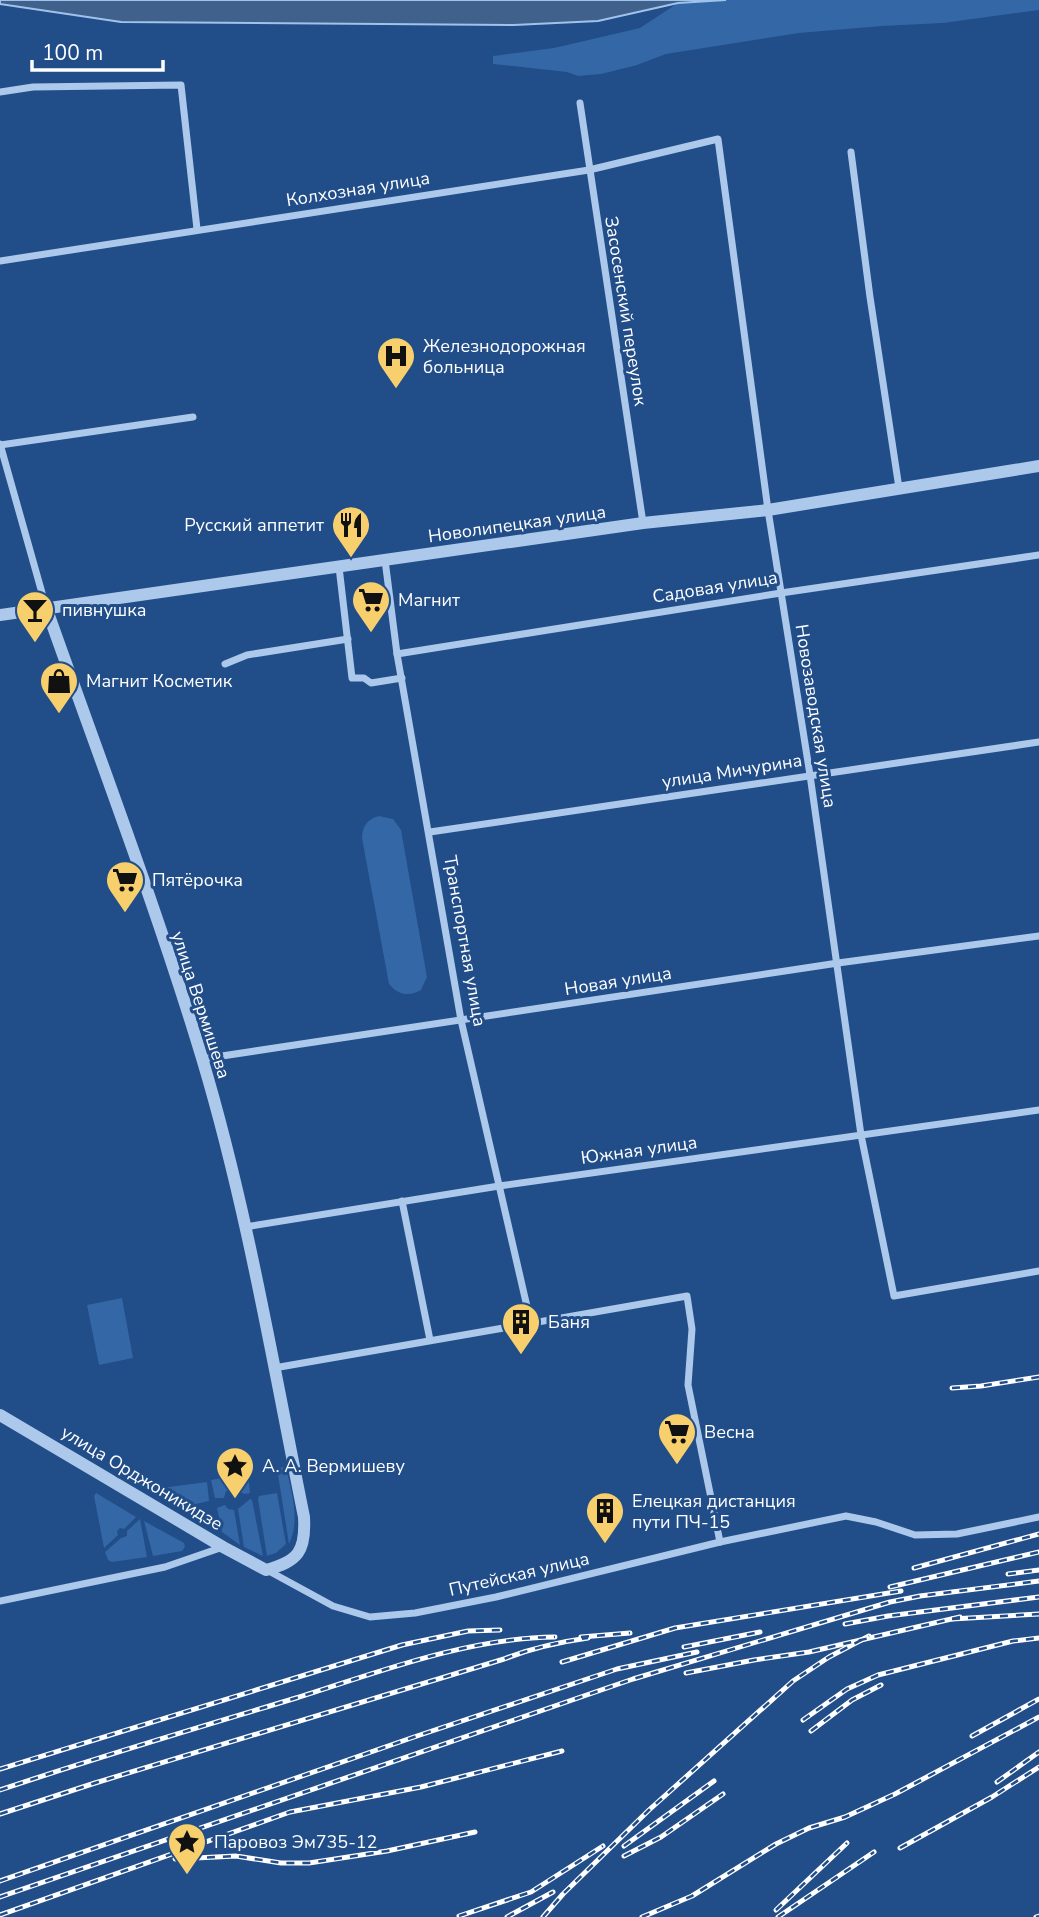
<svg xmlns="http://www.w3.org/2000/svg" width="1039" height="1917" viewBox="0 0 1039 1917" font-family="'Nunito Sans',sans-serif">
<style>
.green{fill:#3467a6}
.water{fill:#40618c;stroke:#a0c3ec;stroke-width:2}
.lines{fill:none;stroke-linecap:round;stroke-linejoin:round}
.minor{stroke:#acc8ea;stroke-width:7}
.tertiary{stroke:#acc8ea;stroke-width:12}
.rail-casing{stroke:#fff;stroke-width:5}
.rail{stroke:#214d89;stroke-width:2.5;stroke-dasharray:8;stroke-linecap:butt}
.labels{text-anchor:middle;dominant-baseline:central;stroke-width:6;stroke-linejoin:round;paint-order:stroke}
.street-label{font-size:18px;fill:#fff;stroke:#214d89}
.poi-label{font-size:18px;fill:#fff;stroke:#214d89;text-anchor:start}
</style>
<rect width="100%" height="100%" fill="#214d89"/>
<g class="green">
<path d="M726 0H1039V10L943 23 882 26 799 33 666 54 637 65 601 74 578 76 567 72 493 64V56L554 48 640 28 678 3Z"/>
<path d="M379 816 393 819 401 830 427 977 421 990C409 997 398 995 389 984L362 838C362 826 368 819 379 816Z"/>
<path d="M122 1298 133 1358 99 1365 87 1305Z"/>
<path d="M286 1467C291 1492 301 1519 289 1544L277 1468Z"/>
<path d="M248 1473 250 1493 244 1494 237 1489 226 1491 224 1498H215L211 1480Z"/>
<path d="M207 1482 209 1501 178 1508 161 1497 165 1493 161 1488Z"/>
<path d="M96 1493 136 1517 124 1529 120 1528 117 1531 118 1535 104 1548 94 1496Z"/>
<path d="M277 1493 286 1544 276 1553 267 1556 258 1499 259 1496Z"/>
<path d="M250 1499 252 1500 263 1556 244 1547 238 1509Z"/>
<path d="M225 1505 228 1509 234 1510 240 1545 222 1532 217 1508Z"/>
<path d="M140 1519 147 1557 112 1562 108 1560 105 1552 121 1538 127 1536V1531Z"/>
<path d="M144 1521 184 1543 185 1547 182 1551 153 1556Z"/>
</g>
<path class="water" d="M0 0H726L678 3 598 21 514 25 121 22 0 4Z"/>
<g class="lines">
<g class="minor">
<path d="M0 92 33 87 181 85 197 229"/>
<path d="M580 103 643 523"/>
<path d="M851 152 870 297 899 488"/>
<path d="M0 261 589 170 718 139 768 510 810 775 861 1135 894 1296 1039 1271"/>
<path d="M0 444 46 607"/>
<path d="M0 445 193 417"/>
<path d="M385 560 397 654 461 1020 531 1324"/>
<path d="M339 567 352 678H364L371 683 402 678"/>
<path d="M397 654 781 593 1039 555"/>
<path d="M225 664 247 655 348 639"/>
<path d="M430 832 1039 742"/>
<path d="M202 1059 838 963 1039 936"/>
<path d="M402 1201 430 1340"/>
<path d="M245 1227 499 1186 1039 1110"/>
<path d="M274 1368 687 1296 692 1329 688 1385 720 1542"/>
<path d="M267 1570 333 1606 370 1617 415 1613 496 1597 720 1542 846 1516 876 1522 915 1535 957 1534 1039 1517"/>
<path d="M0 1601 165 1567 223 1547"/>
</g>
<g class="tertiary">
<path d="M0 615 643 523 768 510 1039 466"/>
<path d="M0 1415 223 1547 266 1570C298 1561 306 1552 304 1517 273 1364 247 1208 202 1058 156 906 99 757 46 607"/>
</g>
<defs>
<g id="rail">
<path d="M952 1388 981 1386 1039 1377"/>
<path d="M914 1568 1039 1534"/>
<path d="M1008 1574 1039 1570"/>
<path d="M890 1587 1039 1552"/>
<path d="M952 1619 1039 1614"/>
<path d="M845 1624 888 1616 1039 1597"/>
<path d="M581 1637 630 1633"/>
<path d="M684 1647 760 1632"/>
<path d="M562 1662 675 1628 901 1591"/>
<path d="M686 1673 754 1660 809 1652 960 1617"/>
<path d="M803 1720 847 1689 878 1675 1013 1641 1039 1638"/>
<path d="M811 1731 852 1700 881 1685"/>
<path d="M972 1736 1039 1699"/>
<path d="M0 1769 402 1645 468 1631 500 1630"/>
<path d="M997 1782 1039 1752"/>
<path d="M0 1790C98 1757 197 1728 296 1698 379 1672 467 1638 555 1637"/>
<path d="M0 1814 95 1783 504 1659C532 1648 559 1642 588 1638"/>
<path d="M624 1846 714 1781"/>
<path d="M900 1848 992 1797 1039 1767"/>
<path d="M624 1856 661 1837 723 1794"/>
<path d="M175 1859 236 1856 281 1863H309L387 1851 475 1832"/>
<path d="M0 1881 414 1737 617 1669 697 1652"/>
<path d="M0 1897 633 1679 890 1602 920 1596 1039 1581"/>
<path d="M776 1910 847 1843"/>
<path d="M0 1915 290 1812 421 1787 562 1751"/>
<path d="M459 1916 531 1892 603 1846"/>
<path d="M507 1917 553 1892"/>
<path d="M543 1917 563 1894 649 1810 793 1681 829 1657 869 1636"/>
<path d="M642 1917 692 1896 776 1844 809 1828 845 1817 895 1794 1039 1717"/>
<path d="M778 1917 874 1852"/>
<path d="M1036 1917 1039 1916"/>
</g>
</defs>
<use href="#rail" class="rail-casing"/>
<use href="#rail" class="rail"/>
</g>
<defs>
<symbol id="hospital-pin" viewBox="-11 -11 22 30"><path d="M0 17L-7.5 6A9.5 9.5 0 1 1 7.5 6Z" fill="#f7d06d" stroke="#214d89"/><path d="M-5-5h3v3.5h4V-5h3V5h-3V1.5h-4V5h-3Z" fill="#111"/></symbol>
<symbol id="restaurant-pin" viewBox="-11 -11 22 30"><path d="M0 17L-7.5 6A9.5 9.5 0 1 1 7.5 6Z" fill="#f7d06d" stroke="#214d89"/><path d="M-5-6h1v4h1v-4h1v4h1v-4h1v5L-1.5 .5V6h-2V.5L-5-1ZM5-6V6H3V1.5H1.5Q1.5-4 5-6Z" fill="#111"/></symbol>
<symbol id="supermarket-pin" viewBox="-11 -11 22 30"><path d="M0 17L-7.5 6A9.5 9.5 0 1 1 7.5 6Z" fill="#f7d06d" stroke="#214d89"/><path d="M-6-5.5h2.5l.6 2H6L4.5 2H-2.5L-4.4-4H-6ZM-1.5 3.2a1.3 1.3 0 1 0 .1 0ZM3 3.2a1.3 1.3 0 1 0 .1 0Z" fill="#111"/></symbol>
<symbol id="bar-pin" viewBox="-11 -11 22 30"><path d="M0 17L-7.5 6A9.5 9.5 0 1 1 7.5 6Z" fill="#f7d06d" stroke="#214d89"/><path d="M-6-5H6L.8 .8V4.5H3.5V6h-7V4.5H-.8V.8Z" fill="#111"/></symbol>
<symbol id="shop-pin" viewBox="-11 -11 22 30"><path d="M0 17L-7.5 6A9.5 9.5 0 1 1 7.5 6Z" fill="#f7d06d" stroke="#214d89"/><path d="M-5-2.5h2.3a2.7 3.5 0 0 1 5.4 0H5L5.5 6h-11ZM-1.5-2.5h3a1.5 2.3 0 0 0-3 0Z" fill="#111"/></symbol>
<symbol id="building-pin" viewBox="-11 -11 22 30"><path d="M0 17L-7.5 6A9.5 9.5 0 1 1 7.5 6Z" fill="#f7d06d" stroke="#214d89"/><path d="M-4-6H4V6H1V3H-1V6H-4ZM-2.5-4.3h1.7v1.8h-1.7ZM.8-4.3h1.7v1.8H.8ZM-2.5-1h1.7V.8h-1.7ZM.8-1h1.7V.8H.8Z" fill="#111"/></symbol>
<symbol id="sight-pin" viewBox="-11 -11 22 30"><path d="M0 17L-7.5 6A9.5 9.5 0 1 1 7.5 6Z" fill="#f7d06d" stroke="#214d89"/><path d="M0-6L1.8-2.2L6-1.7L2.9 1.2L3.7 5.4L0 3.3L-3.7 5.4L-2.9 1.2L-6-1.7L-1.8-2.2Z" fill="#111"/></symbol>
</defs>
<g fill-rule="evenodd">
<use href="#hospital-pin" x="374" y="334" width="44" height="60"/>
<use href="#restaurant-pin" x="329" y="503" width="44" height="60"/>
<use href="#supermarket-pin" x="349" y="578" width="44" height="60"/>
<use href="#bar-pin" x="13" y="588" width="44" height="60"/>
<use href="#shop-pin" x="37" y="659" width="44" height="60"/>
<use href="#supermarket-pin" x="103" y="858" width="44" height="60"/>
<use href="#building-pin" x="499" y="1300" width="44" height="60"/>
<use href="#supermarket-pin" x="655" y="1410" width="44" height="60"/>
<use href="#sight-pin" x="213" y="1444" width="44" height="60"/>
<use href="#building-pin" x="583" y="1489" width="44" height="60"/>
<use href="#sight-pin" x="165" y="1820" width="44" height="60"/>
</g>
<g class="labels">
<g class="street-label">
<text transform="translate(358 189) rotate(-9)">Колхозная улица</text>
<text transform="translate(626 311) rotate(81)">Засосенский переулок</text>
<text transform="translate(517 524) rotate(-8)">Новолипецкая улица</text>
<text transform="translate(715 587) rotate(-9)">Садовая улица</text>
<text transform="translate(816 716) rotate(81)">Новозаводская улица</text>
<text transform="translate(732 771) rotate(-9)">улица Мичурина</text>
<text transform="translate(465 941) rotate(80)">Транспортная улица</text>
<text transform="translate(618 981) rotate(-9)">Новая улица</text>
<text transform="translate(201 1005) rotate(72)">улица Вермишева</text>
<text transform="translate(639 1150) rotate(-8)">Южная улица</text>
<text transform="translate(142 1478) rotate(31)">улица Орджоникидзе</text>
<text transform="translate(519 1574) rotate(-13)">Путейская улица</text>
</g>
<g class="poi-label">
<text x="423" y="346">Железнодорожная<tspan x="423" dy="21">больница</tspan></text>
<text x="324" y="525" text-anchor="end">Русский аппетит</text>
<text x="398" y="600">Магнит</text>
<text x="62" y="610">пивнушка</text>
<text x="86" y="681">Магнит Косметик</text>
<text x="152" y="880">Пятёрочка</text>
<text x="548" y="1322">Баня</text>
<text x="704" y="1432">Весна</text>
<text x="262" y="1466">А. А. Вермишеву</text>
<text x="632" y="1501">Елецкая дистанция<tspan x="632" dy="21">пути ПЧ-15</tspan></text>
<text x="214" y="1842">Паровоз Эм735-12</text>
</g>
</g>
<path d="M32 60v10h131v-10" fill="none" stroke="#ffffff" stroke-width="3.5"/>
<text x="42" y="60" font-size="21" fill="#ffffff" stroke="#214d89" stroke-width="5" paint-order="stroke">100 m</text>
</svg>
